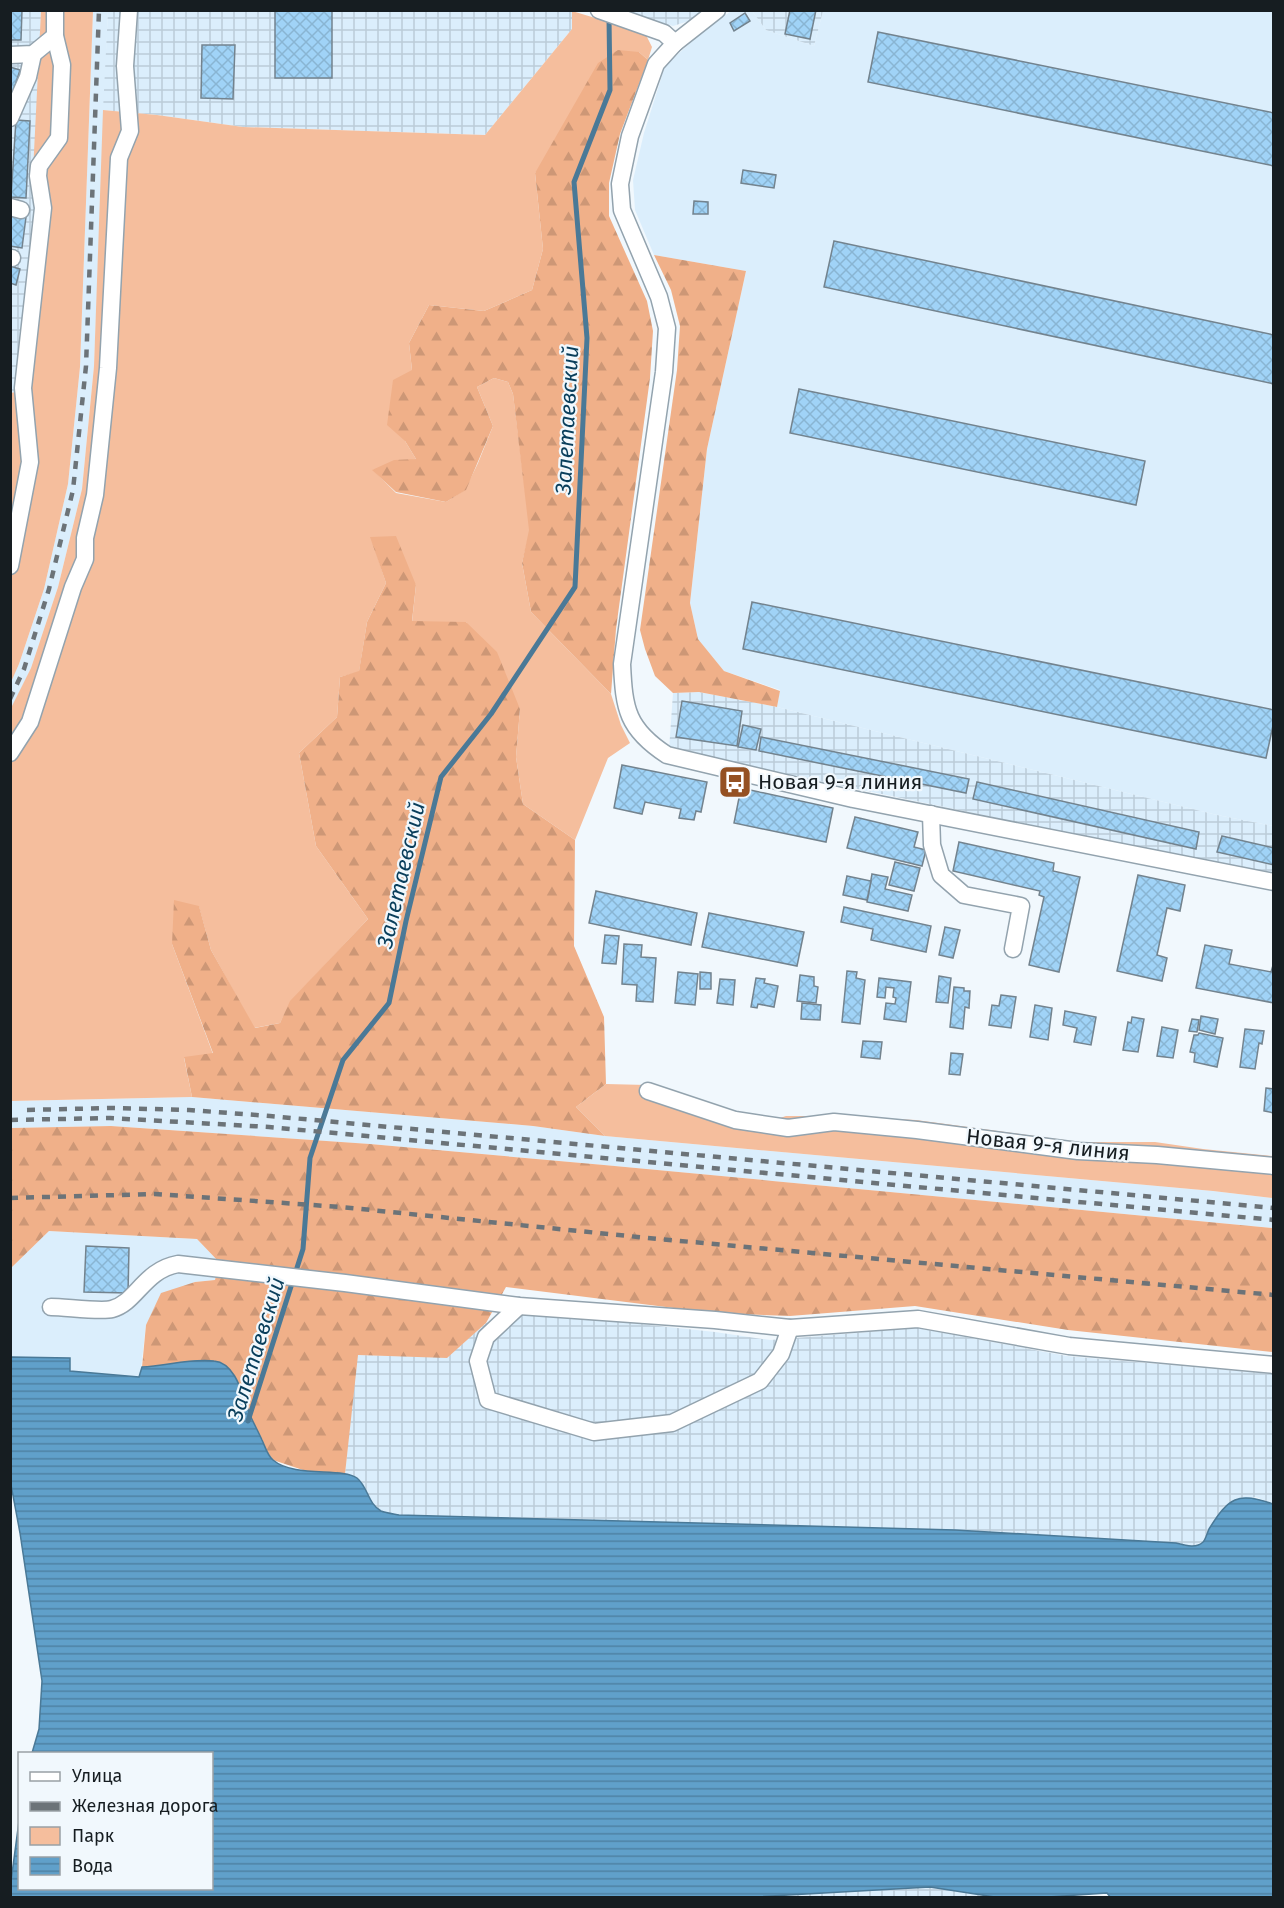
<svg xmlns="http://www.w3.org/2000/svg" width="1284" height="1908" viewBox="0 0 1284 1908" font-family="'Fira Sans',sans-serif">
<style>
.built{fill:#dbeefc}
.industrial{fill:url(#industrial-grid)}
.green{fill:#f5be9d}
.forest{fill:url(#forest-firs)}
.water{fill:url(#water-rules);stroke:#4a7997;stroke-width:1.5}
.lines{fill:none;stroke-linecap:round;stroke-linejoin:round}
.stream{stroke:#4a7997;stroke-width:5}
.building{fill:url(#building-cross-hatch);stroke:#73838e;stroke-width:1.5}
.minor-casing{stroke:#93a3ae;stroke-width:19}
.minor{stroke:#fff;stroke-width:16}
.rail{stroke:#6c7378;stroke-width:4.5;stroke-dasharray:8 8;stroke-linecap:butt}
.labels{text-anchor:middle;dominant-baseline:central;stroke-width:4.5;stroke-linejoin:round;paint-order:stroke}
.poi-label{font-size:21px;fill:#161d21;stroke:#f1f8fd;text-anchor:start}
.street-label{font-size:21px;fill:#161d21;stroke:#f1f8fd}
.water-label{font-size:22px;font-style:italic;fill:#093e5b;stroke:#f1f8fd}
</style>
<defs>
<pattern id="industrial-grid" width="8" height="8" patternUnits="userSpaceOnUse" patternTransform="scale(1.5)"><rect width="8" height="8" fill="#dbeefc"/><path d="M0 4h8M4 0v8" fill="none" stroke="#bbccd8"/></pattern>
<pattern id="forest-firs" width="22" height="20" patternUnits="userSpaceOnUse" patternTransform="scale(1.5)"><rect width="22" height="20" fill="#f0b089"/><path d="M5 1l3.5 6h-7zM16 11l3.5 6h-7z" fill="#cd9776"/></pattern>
<pattern id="water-rules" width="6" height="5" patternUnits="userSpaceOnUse" patternTransform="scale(1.5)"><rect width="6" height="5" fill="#60a0ca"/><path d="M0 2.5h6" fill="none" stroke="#4e82a4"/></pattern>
<pattern id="building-cross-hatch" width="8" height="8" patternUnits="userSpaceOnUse" patternTransform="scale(1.5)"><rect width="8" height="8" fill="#a0d3f7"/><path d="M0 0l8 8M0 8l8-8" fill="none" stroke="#89b5d3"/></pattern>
</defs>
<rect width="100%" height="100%" fill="#f1f8fd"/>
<g class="built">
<path d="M93 11H108L94 366 82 489 58 587 31 668 11 710 10 682 19 664 44 589 68 484 80 367Z"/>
<path d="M731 11H752L766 30 814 46 823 11H1273V826L1217 815 777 707 780 690 724 671 698 639 690 603 707 449 746 271 654 255 635 210 633 180 644 133 665 66 700 34Z"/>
<path d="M192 1097 533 1126 605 1136 1213 1191 1273 1198V1228L604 1165 370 1144 111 1126 11 1128 10 1101Z"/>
<path d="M49 1231 197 1239 219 1262 215 1280 195 1282 146 1325 140 1377 70 1371V1358L11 1357V1268Z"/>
</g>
<g class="industrial">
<path d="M10 11H41L37 208 18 392 11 393Z"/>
<path d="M108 11H572V29L485 135 243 127 157 115 103 110Z"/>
<path d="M630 11H703L692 20 673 26 631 14Z"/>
<path d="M752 11H823L814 46 766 30Z"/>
<path d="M699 692 777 707 1217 815 1273 826V875L669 750 673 693Z"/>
<path d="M528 1312 715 1332 770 1340 917 1328 1067 1356 1273 1374V1504L1256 1497 1224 1506 1202 1542 1192 1546 1176 1543 955 1530 399 1515 381 1511 372 1503 363 1486 356 1477 345 1474 357 1355 447 1357 486 1323Z"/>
<path d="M930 1887 1001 1897 736 1898Z"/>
</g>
<g class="green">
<path d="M41 11H93L80 367 68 484 44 589 19 664 11 682 10 393 17 392 37 208 33 172Z"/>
<path d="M572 11 645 33 652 47 648 60 639 52 535 173 543 249 532 290 484 311 429 305 409 343 412 370 405 441 416 459 373 470 396 493 446 502 465 490 478 463 493 426 477 387 494 378 508 382 513 394 530 530 522 563 531 612 611 694 621 725 630 743 608 758 575 840 523 804 516 757 520 709 466 622H412L416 585 371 537 386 583 367 622 359 672 340 677 337 717 299 753 316 846 368 919 291 1001 280 1023 254 1028 211 950 199 907 172 944 213 1054 184 1058 192 1097 11 1101 10 710 31 668 58 587 82 489 94 366 103 110 157 115 243 127 485 135 572 29Z"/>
<path d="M606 1084 647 1085 735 1114 777 1119 786 1116H831L916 1120 1079 1142H1155L1203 1149 1273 1156V1198L1213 1191 605 1136 576 1107Z"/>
</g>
<g class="forest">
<path d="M618 50 639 52 648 60 620 134 609 183V216L647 301 653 331 650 378 616 629 611 694 531 612 522 563 529 530 513 394 508 382 494 378 477 387 493 426 466 490 446 502 396 492 372 470 394 460 416 459 405 441 387 425 393 380 412 370 409 343 429 305 484 311 532 290 543 249 535 173 598 63Z"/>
<path d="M654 255 746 271 707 449 690 603 698 639 724 671 780 691 777 707 699 692 673 693 655 676 645 649 640 630 677 370 680 326 671 290Z"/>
<path d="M396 536 416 585 412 621 466 622 497 652 520 709 516 757 523 804 575 840 574 946 604 1017 606 1084 576 1107 605 1136 533 1126 192 1097 184 1057 213 1053 172 944 174 900 199 906 211 950 255 1028 280 1023 290 1001 368 919 316 846 299 753 337 717 340 677 359 671 367 622 386 583 370 537Z"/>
<path d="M111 1126 370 1144 604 1165 1273 1228V1352L1068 1330 915 1306 790 1316 714 1313 506 1287 486 1323 447 1358 358 1355 345 1474 306 1471 273 1460 268 1453 250 1415 241 1388 217 1361C192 1361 167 1366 142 1367L146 1325 161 1293 195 1282 215 1280 219 1262 197 1239 49 1231 11 1268V1128Z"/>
</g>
<path class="water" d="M11 1357 70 1358V1371L139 1377 142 1367C166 1366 191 1358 214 1361 237 1363 243 1398 250 1415 254 1424 258 1431 262 1440 265 1446 267 1455 273 1460 294 1478 342 1467 357 1478 368 1487 368 1504 381 1511 386 1513 394 1514 399 1515L955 1530 1176 1543C1184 1545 1196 1549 1203 1542 1206 1539 1207 1533 1209 1529 1228 1498 1238 1491 1273 1504V1897L1111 1898 1107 1893 1048 1897 1001 1898 930 1887 736 1898 11 1897V1881L19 1821 20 1888H212V1754L32 1753 39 1729 42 1681 20 1533 11 1485Z"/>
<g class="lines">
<path class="stream" d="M248 1421 303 1249 310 1158 343 1060 389 1003 406 921 441 777 491 714 575 587 587 338 574 182 610 90 609 18"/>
</g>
<g class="building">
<path d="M10 10H22L21 40H10Z"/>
<rect x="275" y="10" width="57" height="68"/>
<path d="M790 10H816L810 39 785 34Z"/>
<path d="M745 13 750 21 734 31 730 23Z"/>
<path d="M878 32 1274 113V166L868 82Z"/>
<path d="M202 45H235L233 99 201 98Z"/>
<path d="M10 67 20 70 10 102Z"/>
<path d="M16 120 30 121 26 198 11 197Z"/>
<path d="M743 170 776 175 774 188 741 183Z"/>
<path d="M694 201 708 202V214H693Z"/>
<path d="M10 215 26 217 22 248 10 246Z"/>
<path d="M834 241 1274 335V384L824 287Z"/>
<path d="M10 266 20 269 16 285 10 283Z"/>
<path d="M799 389 1145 461 1136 505 790 433Z"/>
<path d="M752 602 1274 710V721L1266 758 743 649Z"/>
<path d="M682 701 742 711 737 746 676 737Z"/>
<path d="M743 725 761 729 756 750 738 747Z"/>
<path d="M761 737 969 779 966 793 759 751Z"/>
<path d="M622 765 707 782 701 812 696 811 694 820 679 818 681 809 645 802 642 814 614 808Z"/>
<path d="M977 782 1199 832 1196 849 973 799Z"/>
<path d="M741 788 833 808 826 842 734 823Z"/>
<path d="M855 817 918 832 914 847 926 850 922 866 847 848Z"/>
<path d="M1222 836 1274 848V865L1217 852Z"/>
<path d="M959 842 1054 863 1053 871 1080 877 1059 972 1029 965 1044 897 1039 895 1040 891 953 871Z"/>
<path d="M895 862 920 868 914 891 889 885Z"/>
<path d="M872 874 888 877 885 889 912 895 908 911 867 902Z"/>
<path d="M1138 875 1185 885 1180 911 1167 908 1157 955 1167 958 1162 981 1117 971Z"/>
<path d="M847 876 871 881 867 900 843 895Z"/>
<path d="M596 891 697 913 691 945 589 923Z"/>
<path d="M844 907 931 926 926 952 871 940 873 929 841 922Z"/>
<path d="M709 913 804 932 797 966 702 947Z"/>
<path d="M945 927 960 930 953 958 939 955Z"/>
<path d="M605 935 619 936 616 964 602 963Z"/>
<path d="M624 944 642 945 641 957 656 958 653 1002 636 1001 637 985 622 984Z"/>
<path d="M1205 945 1232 950 1229 964 1271 972 1274 962V1003L1196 988Z"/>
<path d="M847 971 857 972 856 978 865 980 860 1024 842 1022Z"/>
<path d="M678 972 698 974 695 1005 675 1003Z"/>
<path d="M700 972 711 973V989H700Z"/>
<path d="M800 975 814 977V986L818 987 816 1003 797 1001Z"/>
<path d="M939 976 951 978 948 1003 936 1002Z"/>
<path d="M756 978 765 979 764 983 778 986 774 1007 758 1004 757 1008 751 1007Z"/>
<path d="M879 978 911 982 906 1022 884 1019 886 1003 895 1004 896 998 893 997 894 988 886 987 885 998 877 997Z"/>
<path d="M720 979 735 980 733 1005 717 1003Z"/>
<path d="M954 987 964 988V991H970L969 1008 965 1007 963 1029 950 1027Z"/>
<path d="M1001 995 1016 997 1011 1028 989 1025 992 1005 999 1006Z"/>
<path d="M802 1003 821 1005 820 1020 801 1019Z"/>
<path d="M1035 1005 1052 1008 1048 1040 1030 1037Z"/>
<path d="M1065 1011 1096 1017 1091 1045 1074 1042 1077 1028 1063 1025Z"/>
<path d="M1201 1016 1218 1019 1215 1034 1199 1030Z"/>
<path d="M1132 1017 1144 1019 1138 1052 1123 1050 1128 1022 1131 1023Z"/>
<path d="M1192 1019 1199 1020 1197 1032 1189 1031Z"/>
<path d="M1162 1027 1178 1030 1173 1058 1157 1056Z"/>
<path d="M1245 1029 1264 1031 1262 1044 1259 1043 1255 1069 1240 1067Z"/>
<path d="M1199 1033 1223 1038 1217 1067 1194 1062 1195 1053 1190 1052 1194 1035H1198Z"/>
<path d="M863 1041 882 1042 880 1059 861 1057Z"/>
<path d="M951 1053 963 1054 960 1075 949 1074Z"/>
<path d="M1266 1088 1274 1089V1113L1264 1111Z"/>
<path d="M86 1246 129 1248 128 1293 84 1292Z"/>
</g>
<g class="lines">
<defs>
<g id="minor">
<path d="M599 10 664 33 675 43"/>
<path d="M717 10 675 43 656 64 630 136 620 184 622 210 659 297 667 328 664 372 622 664C624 709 627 729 667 755L853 799 1274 882"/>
<path d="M10 55 33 54 55 36"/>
<path d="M10 118 28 77 33 54"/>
<path d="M10 207 21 210"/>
<path d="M10 258H12"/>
<path d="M10 566 30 462 23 388 43 208 38 176 39 166 59 138 62 65 55 36V10"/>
<path d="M10 753 30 722 73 587 85 559V538L95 495 108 368 119 158 130 131 125 66 129 10"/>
<path d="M931 814 932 845 941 875 964 895 1021 906 1013 949"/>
<path d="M648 1091 735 1120 788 1128 834 1122 917 1130 1078 1151 1157 1155 1274 1166"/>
<path d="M519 1306 486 1337 478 1361 488 1400 594 1432 672 1423 760 1381 781 1354 790 1328"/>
<path d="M51 1307C65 1307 101 1312 112 1309 136 1303 144 1270 178 1264L345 1283 519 1306 715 1320 790 1328 918 1319 1069 1346 1274 1365"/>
</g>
</defs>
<use href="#minor" class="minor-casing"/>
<use href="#minor" class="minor"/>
<g class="rail">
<path d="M10 699 24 669 49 589 73 490 86 366 99 10"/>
<path d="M27 1110 112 1108 189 1110 270 1116 1274 1208"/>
<path d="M10 1120 110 1118 269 1127 1274 1220"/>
<path d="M10 1198 155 1194 341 1207 648 1238 1274 1295"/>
</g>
</g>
<defs>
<symbol id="bus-square" viewBox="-11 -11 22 22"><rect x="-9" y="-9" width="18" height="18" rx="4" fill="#955123" stroke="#f1f8fd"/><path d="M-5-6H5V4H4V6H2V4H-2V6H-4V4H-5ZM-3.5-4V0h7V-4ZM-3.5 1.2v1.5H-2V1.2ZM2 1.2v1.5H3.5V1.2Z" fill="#fff"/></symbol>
</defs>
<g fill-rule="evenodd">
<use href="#bus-square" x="716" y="763" width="38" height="38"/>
</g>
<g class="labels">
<g class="poi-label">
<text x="758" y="782">Новая 9-я линия</text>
</g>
<g class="street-label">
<text transform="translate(1048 1145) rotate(6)">Новая 9-я линия</text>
</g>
<g class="water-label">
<text transform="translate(567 420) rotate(-87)">Залетаевский</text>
<text transform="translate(401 875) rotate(-77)">Залетаевский</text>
<text transform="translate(256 1349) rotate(-73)">Залетаевский</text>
</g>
</g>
<rect width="1284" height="1908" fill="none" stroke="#161d21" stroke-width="24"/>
<rect x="18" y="1752" width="195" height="138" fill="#f1f8fd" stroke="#99a0a5" stroke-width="1.5"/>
<rect x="30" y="1772" width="30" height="9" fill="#ffffff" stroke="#99a0a5" stroke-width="1.5"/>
<text x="72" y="1782" font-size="18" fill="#161d21">Улица</text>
<rect x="30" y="1802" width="30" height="9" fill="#6c7378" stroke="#99a0a5" stroke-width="1.5"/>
<text x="72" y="1812" font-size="18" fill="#161d21">Железная дорога</text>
<rect x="30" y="1827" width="30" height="18" fill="#f5be9d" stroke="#99a0a5" stroke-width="1.5"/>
<text x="72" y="1842" font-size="18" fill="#161d21">Парк</text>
<rect x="30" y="1857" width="30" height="18" fill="url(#water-rules)" stroke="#99a0a5" stroke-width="1.5"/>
<text x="72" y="1872" font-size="18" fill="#161d21">Вода</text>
</svg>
